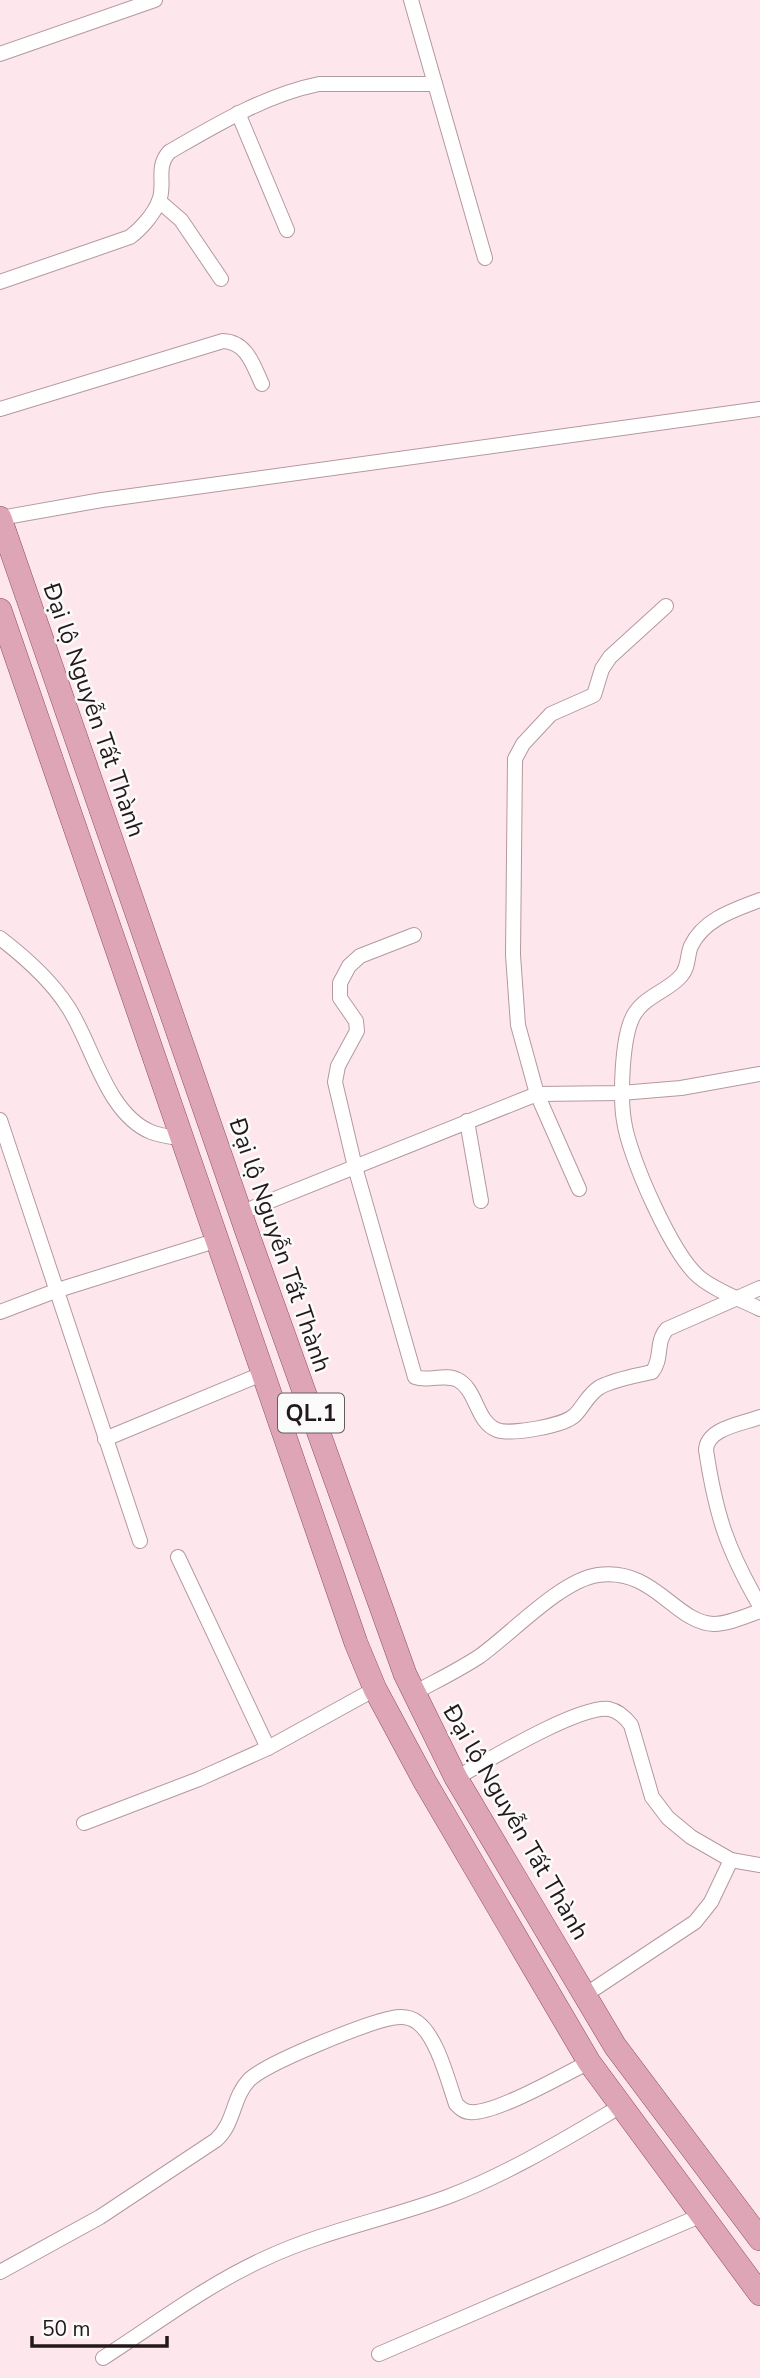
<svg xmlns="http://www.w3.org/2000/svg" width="760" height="2378" viewBox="0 0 760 2378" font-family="'Nunito Sans',sans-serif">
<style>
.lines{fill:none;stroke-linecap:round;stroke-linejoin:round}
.minor-casing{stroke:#b3999e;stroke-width:16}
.primary-casing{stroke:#8e4d5f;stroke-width:24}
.minor{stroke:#fff;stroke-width:14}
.primary{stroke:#dda5b5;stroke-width:23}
.labels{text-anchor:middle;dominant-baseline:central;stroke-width:5;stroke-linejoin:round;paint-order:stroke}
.shield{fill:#fbfbfb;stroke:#645d5e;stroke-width:2}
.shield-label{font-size:23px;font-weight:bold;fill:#23191b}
.street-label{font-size:24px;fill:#23191b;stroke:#fbfbfb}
</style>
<rect width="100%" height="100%" fill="#fee7ec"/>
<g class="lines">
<defs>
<g id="minor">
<path d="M411 0 485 258"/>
<path d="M0 54 155 0"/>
<path d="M238 113 287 230"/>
<path d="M159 201 181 220 221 279"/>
<path d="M0 282 130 237C141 229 154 214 159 201 166 184 155 168 169 152 216 125 265 95 319 84H435"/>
<path d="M0 409 223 341C247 342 253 365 262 384"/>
<path d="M0 518 102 500 760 409"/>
<path d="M760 900C734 910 704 919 691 946 687 955 689 967 681 976 666 993 640 997 631 1021 622 1044 620 1097 624 1121 629 1157 672 1254 699 1277 716 1291 740 1299 760 1309"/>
<path d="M414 935 360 956 349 966 340 983V998L356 1021 357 1031 338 1066 335 1082 355 1167 415 1377C429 1382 445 1373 458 1380 477 1390 476 1422 497 1430 511 1435 564 1426 575 1415 584 1406 588 1394 600 1387 615 1379 635 1376 652 1372 663 1359 655 1342 667 1329L760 1288"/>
<path d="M0 938C26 958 51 980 68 1007 93 1045 106 1113 151 1132 161 1136 173 1137 183 1139"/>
<path d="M0 1120 140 1541"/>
<path d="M467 1121 481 1201"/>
<path d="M579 1189 537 1094 518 1025 513 955 515 759 523 744 551 714 594 695 602 669 610 657 666 606"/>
<path d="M240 1213 537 1094 621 1093 681 1088 760 1074"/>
<path d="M0 1312 58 1290 218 1240"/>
<path d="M760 1417C742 1424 707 1428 706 1450 716 1516 727 1549 760 1606"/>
<path d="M105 1439 264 1373"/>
<path d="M178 1557 268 1748"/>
<path d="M414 1693C436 1681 459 1670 480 1656 511 1634 561 1580 598 1575 654 1567 675 1623 714 1624 729 1624 746 1616 760 1611"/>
<path d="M456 1778C487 1761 579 1705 609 1709 619 1711 625 1717 631 1725L652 1797 668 1818 691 1837 731 1860 760 1865"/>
<path d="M84 1823 199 1779 268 1748 375 1689"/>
<path d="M585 1995 695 1922 711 1902 731 1860"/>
<path d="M0 2272 100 2217 216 2140C235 2123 232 2098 249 2080 266 2063 366 2023 392 2018 401 2016 409 2016 417 2022 437 2036 448 2081 456 2104 460 2108 464 2112 470 2112 494 2115 565 2074 589 2062"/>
<path d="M379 2354 702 2215"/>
<path d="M103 2358C156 2324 208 2284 266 2258 324 2231 387 2219 447 2197 508 2174 565 2139 621 2106"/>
</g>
<g id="primary">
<path d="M0 518 247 1232 405 1674 456 1778 615 2046 760 2239"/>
<path d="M0 610 356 1643 375 1689 425 1782 589 2062 760 2294"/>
</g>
</defs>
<use href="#minor" class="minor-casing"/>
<use href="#primary" class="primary-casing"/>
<use href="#minor" class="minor"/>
<use href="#primary" class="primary"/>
</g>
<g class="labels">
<rect class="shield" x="278" y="1393.5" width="66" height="39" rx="5"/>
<g class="shield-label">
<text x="311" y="1413">QL.1</text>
</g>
<g class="street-label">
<text transform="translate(94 710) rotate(71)">Đại lộ Nguyễn Tất Thành</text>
<text transform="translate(280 1245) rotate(71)">Đại lộ Nguyễn Tất Thành</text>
<text transform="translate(516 1822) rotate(60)">Đại lộ Nguyễn Tất Thành</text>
</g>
</g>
<path d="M32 2336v10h135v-10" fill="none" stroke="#23191b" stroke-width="3.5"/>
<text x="42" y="2336" font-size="21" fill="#23191b" stroke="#fbfbfb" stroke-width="5" paint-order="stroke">50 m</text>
</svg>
